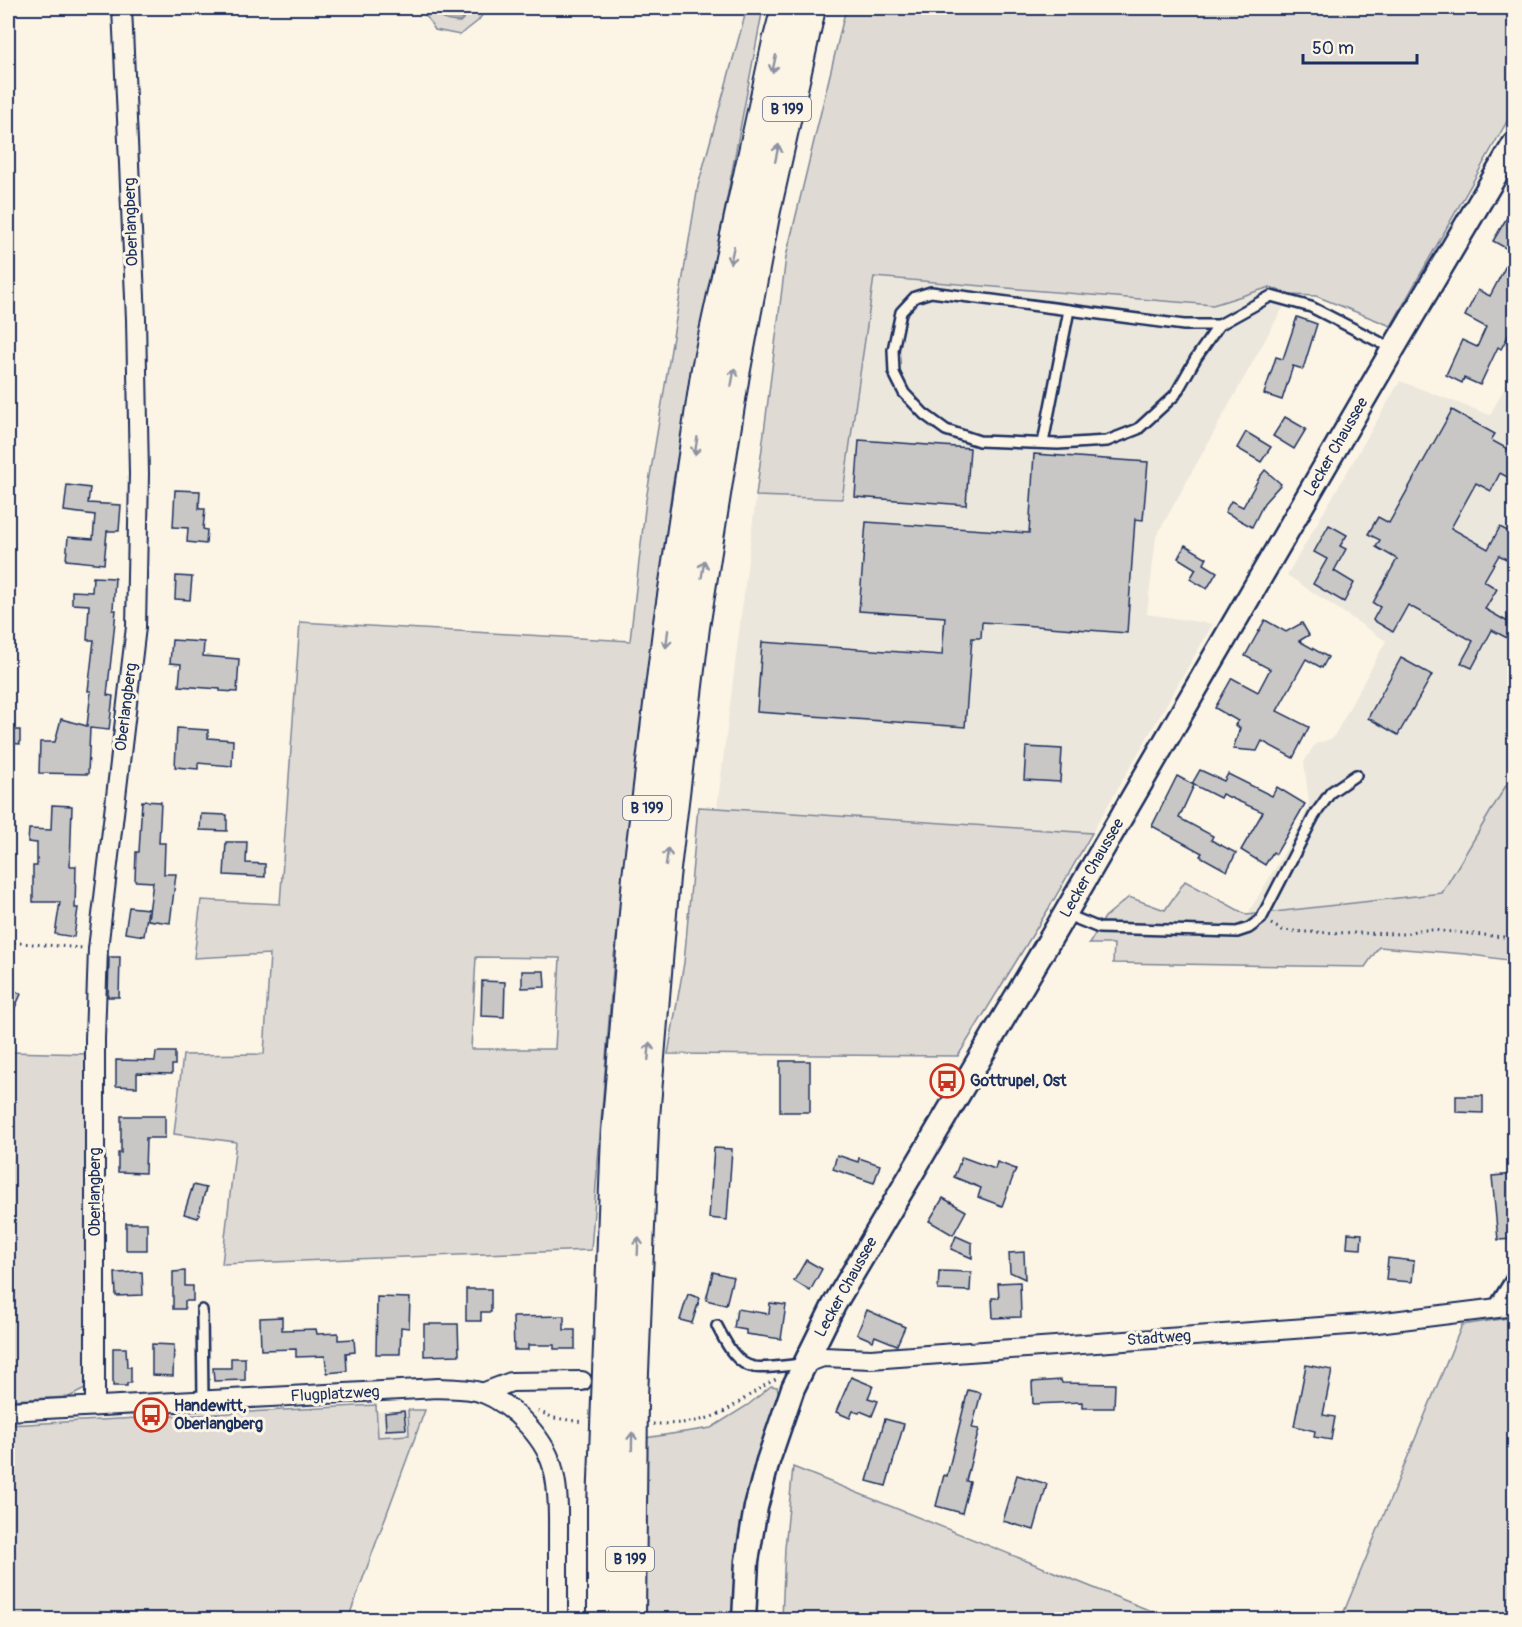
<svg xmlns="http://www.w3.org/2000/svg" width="1522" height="1627" viewBox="0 0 1522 1627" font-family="Pangolin,sans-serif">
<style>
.built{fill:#ece7dc}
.green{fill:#dfdbd4;stroke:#7d8599;stroke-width:1.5;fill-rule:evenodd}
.water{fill:#b2b4b8;stroke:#767f94;stroke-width:1.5}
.building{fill:#c8c7c6;stroke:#1b2f5e;stroke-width:1.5}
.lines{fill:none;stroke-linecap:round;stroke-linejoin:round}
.service-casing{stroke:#1b2f5e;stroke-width:14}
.minor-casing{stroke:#1b2f5e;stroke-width:22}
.tertiary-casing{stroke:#1b2f5e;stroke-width:27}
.trunk-casing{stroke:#1b2f5e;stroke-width:34}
.path{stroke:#1b2f5e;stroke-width:3;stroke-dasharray:1.5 4.5;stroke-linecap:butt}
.service{stroke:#fcf5e5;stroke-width:9}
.minor{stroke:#fcf5e5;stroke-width:18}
.tertiary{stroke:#fcf5e5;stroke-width:22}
.trunk{stroke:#fcf5e5;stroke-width:30}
.oneway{stroke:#8c92a2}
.labels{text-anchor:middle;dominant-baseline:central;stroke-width:6;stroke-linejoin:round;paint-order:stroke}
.shield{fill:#fcf5e5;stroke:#5e6a86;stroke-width:1.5}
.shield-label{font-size:15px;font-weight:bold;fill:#1b2f5e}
.street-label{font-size:16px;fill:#1b2f5e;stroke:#fcf5e5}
.poi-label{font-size:16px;font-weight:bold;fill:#1b2f5e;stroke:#fcf5e5;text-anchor:start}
</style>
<rect width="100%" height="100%" fill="#fcf5e5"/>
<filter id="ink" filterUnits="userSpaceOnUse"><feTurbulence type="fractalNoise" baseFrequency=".0167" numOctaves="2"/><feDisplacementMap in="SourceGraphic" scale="12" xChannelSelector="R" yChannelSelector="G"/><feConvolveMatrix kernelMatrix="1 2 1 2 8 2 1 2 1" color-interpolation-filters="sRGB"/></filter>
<g filter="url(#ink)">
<g class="built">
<path d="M874 277 1213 305 1270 287 1290 295 1156 537 1147 614 1213 624 1092 833 717 808 756 496 842 498Z"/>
<path d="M1514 370V772L1442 893 1247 915 1299 828 1309 803 1304 762 1315 744 1333 738 1386 641 1287 575 1400 381 1490 415Z"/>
<path d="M408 1410 410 1436 377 1437 376 1412Z"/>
</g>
<g class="green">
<path d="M423 8H438L440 16 474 8H487L478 21 460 35 435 30 423 11Z"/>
<path d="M747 8H763L672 487 614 956 591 1250 222 1264 236 1142 174 1134 183 1055 264 1054 270 954 194 958 201 900 280 904 300 622 630 641 646 500 698 186ZM476 957 560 958 555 1049H471Z"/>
<path d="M846 8H1514V109L1391 326 1316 296 1290 295 1270 287 1213 305 874 277 842 499 756 496 786 257Z"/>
<path d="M1514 772V961L1465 954 1379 947 1365 967 1113 963 1114 944H1089L1105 917 1129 897 1165 910 1185 881 1247 915 1442 893Z"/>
<path d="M698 807 717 808 1092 833 1049 908 958 1056 668 1054 684 963Z"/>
<path d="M8 1052 88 1054 87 1388 69 1397 8 1400Z"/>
<path d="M1514 1317V1619H1341L1462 1325Z"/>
<path d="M771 1386 777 1387 779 1394 748 1491 734 1606V1619L644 1620 645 1438 711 1428 748 1405Z"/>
<path d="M376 1405 378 1437 409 1435 408 1410H425L348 1619H8V1425Z"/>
<path d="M793 1467 1171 1619H782L785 1548Z"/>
</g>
<path class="water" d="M438 8H474L460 22C447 21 441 22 438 8Z"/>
<g class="building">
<path d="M1515 204V323L1501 349 1498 347 1480 385 1464 378 1462 383 1446 375 1462 340 1477 347 1486 327 1465 316 1478 290 1490 296 1513 252 1493 241Z"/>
<path d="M1297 317 1317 324 1303 369 1293 366 1282 400 1264 394 1276 357 1283 359Z"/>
<path d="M1452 410 1495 434 1491 440 1515 453V481L1500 473 1491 491 1476 483 1451 528 1488 549 1500 527 1515 535V564L1499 555 1484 581 1497 589 1485 609 1515 626V630L1509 639 1492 630 1472 668 1461 663 1473 641 1408 605 1393 632 1373 620 1380 607 1373 603 1397 559 1376 547 1380 540 1368 534 1378 517 1389 523Z"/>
<path d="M1285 417 1306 429 1294 449 1273 436Z"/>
<path d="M1246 432 1271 447 1261 462 1237 448Z"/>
<path d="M859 440 970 448 966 505 855 497Z"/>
<path d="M1034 454 1148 462 1143 520 1135 519 1127 633 982 622 981 638H972L965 727 757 712 762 642 942 655 945 617 859 611 866 522 1029 533Z"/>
<path d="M1265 470 1281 484 1264 503 1252 527 1225 512 1231 501 1243 507 1259 478Z"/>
<path d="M67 485 90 488 88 503 121 505 119 531H107L104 564 66 560 68 537 93 539 95 515 64 511Z"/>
<path d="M175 490 200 491 199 509H205L203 529 207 530 206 544 187 542 188 528 173 527Z"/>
<path d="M1329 525 1347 535 1340 546 1346 549 1334 571 1354 583 1344 602 1313 584 1327 559 1314 552Z"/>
<path d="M1185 545 1207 558 1204 564 1217 572 1207 589 1190 579 1196 569 1178 558Z"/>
<path d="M176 576 192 577 190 600 175 599Z"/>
<path d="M93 577 115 578 113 610H116L113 641 107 695 113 696 109 730 90 728 88 774 39 773 40 742H55L61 719 87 726 91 691H88L94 640H87L89 605 72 604V591L92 592Z"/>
<path d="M1265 620 1286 632 1302 623 1309 635 1299 641 1328 657 1322 668 1306 659 1277 711 1309 727 1293 758 1262 741 1257 751 1233 749 1240 728 1235 725 1238 721 1215 708 1232 678 1258 692 1270 669 1245 656Z"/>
<path d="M172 640 204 642 203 656 239 659 237 692 220 691V689L179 686 181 664 170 663Z"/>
<path d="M1401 658 1432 675 1398 735 1368 718Z"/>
<path d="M177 728 208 730V738L233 740 232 766 198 763V769L175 767Z"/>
<path d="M8 730H20V744L8 743Z"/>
<path d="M1026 747 1062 749 1060 782 1024 780Z"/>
<path d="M1200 770 1224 781 1228 774 1272 796 1277 787 1305 804 1276 854 1273 852 1265 865 1241 850 1263 812 1222 794 1220 798 1192 784Z"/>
<path d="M1177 776 1194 785 1179 818 1213 836 1211 840 1236 853 1227 871 1200 856 1202 853 1152 826Z"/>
<path d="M142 801 161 802 159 843H165L164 874H176L170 923 148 920 153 882 135 881 136 852H139Z"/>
<path d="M52 805 72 806 70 866H76L75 908H78L74 937 55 934 60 902H33V866H37V843L28 842 29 829 51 830Z"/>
<path d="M201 814 227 815V831L200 830Z"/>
<path d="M226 842H247L246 863 265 864V877L224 875Z"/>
<path d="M129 907 148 909 144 936 125 933Z"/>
<path d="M109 957H120L119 997H108Z"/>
<path d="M522 971H544L545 987 522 988Z"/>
<path d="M482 981 505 982 504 1017 481 1016Z"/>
<path d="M8 987 21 994 8 1023Z"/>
<path d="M156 1052H175V1065H172V1074L137 1073V1087L116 1086V1060L155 1061Z"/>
<rect x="780" y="1061" width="30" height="51"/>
<path d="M1456 1096H1483V1113L1456 1112Z"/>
<path d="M121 1116H165V1138H146L145 1173 118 1172V1153H121Z"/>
<path d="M714 1148 732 1149 727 1220 709 1218Z"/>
<path d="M837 1155 858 1162 859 1158 880 1165 874 1183 833 1169Z"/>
<path d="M962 1157 995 1169 997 1162 1016 1169 1002 1206 978 1197 981 1188 954 1177Z"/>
<path d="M1515 1174V1239L1498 1240 1492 1176Z"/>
<path d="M193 1185 206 1188 198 1218 184 1214Z"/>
<path d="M943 1198 966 1211 953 1235 929 1221Z"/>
<rect x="126" y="1223" width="21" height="27"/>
<path d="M1348 1233 1362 1234 1361 1249 1347 1248Z"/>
<path d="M956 1236 972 1243V1258L951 1249Z"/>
<path d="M1024 1252 1025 1279 1010 1272 1009 1253Z"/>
<path d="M1388 1258 1414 1261 1412 1282 1386 1280Z"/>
<path d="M806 1260 822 1269 810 1291 794 1281Z"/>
<path d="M185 1271V1286H193V1301H185V1309H173V1272Z"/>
<path d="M939 1271 971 1272 970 1291 938 1290Z"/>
<path d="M142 1272 143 1295 116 1296 115 1273Z"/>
<path d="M713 1272 733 1277 726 1305 706 1300Z"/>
<path d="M1020 1282 1021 1317 993 1318 992 1298H999L998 1283Z"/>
<path d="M466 1289H491V1312H481V1321H466Z"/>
<path d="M688 1294 700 1298 692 1323 680 1320Z"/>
<path d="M377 1297 410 1298 409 1328 401 1327 400 1354H376Z"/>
<path d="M770 1303 786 1305 781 1339 746 1334V1330L734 1328 737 1309 769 1314Z"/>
<path d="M867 1310 905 1327 897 1345 875 1336 873 1341 857 1334Z"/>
<path d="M564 1316V1330H575V1349H554V1345H528V1350H514L513 1317Z"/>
<path d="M282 1317V1330L316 1329 317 1334 338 1333V1340L354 1339 355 1352 346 1353 347 1371 327 1373 325 1356 296 1357V1349L261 1350 260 1318Z"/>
<path d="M424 1324H458L459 1355 424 1356Z"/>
<path d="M152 1344 174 1345 173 1376 152 1375Z"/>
<path d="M113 1348H126L127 1367H131V1383H127V1386H113Z"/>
<path d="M231 1358H245V1380L214 1381 213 1368H231Z"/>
<path d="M1306 1365 1332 1370 1323 1415 1335 1417 1331 1440 1314 1437 1315 1431 1294 1426Z"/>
<path d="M851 1377 873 1386 868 1398 878 1401 872 1416 860 1411 859 1413 853 1411 850 1418 836 1412Z"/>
<path d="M1061 1380 1062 1383 1115 1384 1114 1408H1082V1402L1033 1404 1032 1382Z"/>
<path d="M968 1390 981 1393 972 1428 979 1429 966 1481 970 1482 962 1513 936 1506 944 1475 947 1476Z"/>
<path d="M404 1411 406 1429 386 1430 385 1413Z"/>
<path d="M885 1419 904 1424 886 1486 867 1481Z"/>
<path d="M1017 1475 1047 1484 1034 1530 1003 1521Z"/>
</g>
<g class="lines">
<defs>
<g id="service">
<path d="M1219 325 1196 358 1175 395 1138 429 1107 441 1058 444 979 441 946 430 924 414 904 393 894 373 893 350 901 312 915 297 931 292 1184 325H1219L1271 296 1311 307 1393 349"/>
<path d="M1043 443 1069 310"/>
<path d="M1065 914 1099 928 1237 932 1249 928 1261 919 1314 816 1331 792 1356 775"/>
<path d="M1493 1308 1514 1274"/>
<path d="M202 1310 203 1401"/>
<path d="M717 1326C725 1341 735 1364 754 1367 764 1369 790 1365 802 1364"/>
</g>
<g id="minor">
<path d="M804 1364 823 1357 871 1359 1377 1323 1514 1306"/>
<path d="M482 1393 511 1382 582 1381"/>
<path d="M95 1406V1039L98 949 136 627 139 474 136 319 122 8"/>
<path d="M8 1411 438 1388C452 1389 470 1388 483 1393 513 1405 548 1440 554 1473 559 1494 558 1516 558 1537 558 1564 558 1592 558 1620"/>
</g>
<path id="tertiary" d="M744 1620 747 1561 756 1507 768 1461 793 1388 834 1305 1065 914 1393 349 1514 144"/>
<g id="trunk">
<path d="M603 1620V1506L617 1133 638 877 669 623 707 369 778 42 787 8"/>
<path d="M630 1620 632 1397 643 1129 664 877 694 627 734 374 765 210 810 8"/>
</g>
</defs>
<use href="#service" class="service-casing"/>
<use href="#minor" class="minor-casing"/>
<use href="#tertiary" class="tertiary-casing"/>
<use href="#trunk" class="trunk-casing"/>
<g class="path">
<path d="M1271 924 1282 930 1304 932 1405 934 1418 930H1433L1514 938"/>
<path d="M8 942 83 948"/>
<path d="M538 1411 554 1418 584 1422"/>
<path d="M653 1424C676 1424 702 1423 723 1412 741 1402 757 1389 776 1379"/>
</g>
<use href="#service" class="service"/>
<use href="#minor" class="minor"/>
<use href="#tertiary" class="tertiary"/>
<use href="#trunk" class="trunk"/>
</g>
<defs><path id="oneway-shaft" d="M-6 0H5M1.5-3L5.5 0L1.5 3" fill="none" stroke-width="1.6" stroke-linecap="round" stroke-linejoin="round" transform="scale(1.5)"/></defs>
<g class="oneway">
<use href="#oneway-shaft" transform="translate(774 64) rotate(102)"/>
<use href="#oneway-shaft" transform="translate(777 153) rotate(-78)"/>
<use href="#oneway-shaft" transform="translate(732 255) rotate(102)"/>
<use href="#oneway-shaft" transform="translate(733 377) rotate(-80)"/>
<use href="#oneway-shaft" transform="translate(696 446) rotate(99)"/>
<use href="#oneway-shaft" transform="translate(703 569) rotate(-81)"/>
<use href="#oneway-shaft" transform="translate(667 639) rotate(97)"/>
<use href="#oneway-shaft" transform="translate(667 857) rotate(-83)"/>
<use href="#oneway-shaft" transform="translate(649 1051) rotate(-85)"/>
<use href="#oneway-shaft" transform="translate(638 1246) rotate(-88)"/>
<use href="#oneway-shaft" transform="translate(632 1441) rotate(-89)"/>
</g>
</g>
<defs>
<symbol id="bus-ring" viewBox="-11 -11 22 22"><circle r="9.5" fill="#fcf5e5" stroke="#c8321e" stroke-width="1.5"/><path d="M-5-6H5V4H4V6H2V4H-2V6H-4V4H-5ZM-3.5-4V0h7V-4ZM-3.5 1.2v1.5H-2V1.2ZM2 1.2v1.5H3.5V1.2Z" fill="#c8321e"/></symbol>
</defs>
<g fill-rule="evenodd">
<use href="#bus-ring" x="928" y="1062" width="38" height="38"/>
<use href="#bus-ring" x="132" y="1396" width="38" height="38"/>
</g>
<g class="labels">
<g class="shield">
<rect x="763" y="97" width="48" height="24" rx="4.5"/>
<rect x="623" y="796" width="48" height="24" rx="4.5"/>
<rect x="606" y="1547" width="48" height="24" rx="4.5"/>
</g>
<g class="shield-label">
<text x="787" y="109">B 199</text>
<text x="647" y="808">B 199</text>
<text x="630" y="1559">B 199</text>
</g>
<g class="street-label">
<text transform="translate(131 222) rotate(-92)">Oberlangberg</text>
<text transform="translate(1336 447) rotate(-60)">Lecker Chaussee</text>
<text transform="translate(126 707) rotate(-83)">Oberlangberg</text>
<text transform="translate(1092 868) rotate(-60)">Lecker Chaussee</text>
<text transform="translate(95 1192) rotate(-90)">Oberlangberg</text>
<text transform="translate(846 1287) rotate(-61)">Lecker Chaussee</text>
<text transform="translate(1159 1338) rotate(-4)">Stadtweg</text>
<text transform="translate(335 1394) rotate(-3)">Flugplatzweg</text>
</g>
<g class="poi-label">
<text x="970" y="1081">Gottrupel, Ost</text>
<text x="174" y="1406">Handewitt,<tspan x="174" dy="18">Oberlangberg</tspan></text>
</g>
</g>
<rect width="1522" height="1627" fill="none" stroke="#fcf5e5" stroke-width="30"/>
<rect x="15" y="15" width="1492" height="1597" fill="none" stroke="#1b2f5e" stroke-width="2" filter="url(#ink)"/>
<path d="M1303 54v9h114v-9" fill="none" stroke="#1b2f5e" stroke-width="3"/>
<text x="1312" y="54" font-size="18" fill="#1b2f5e" stroke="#fcf5e5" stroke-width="4.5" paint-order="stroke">50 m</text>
</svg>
